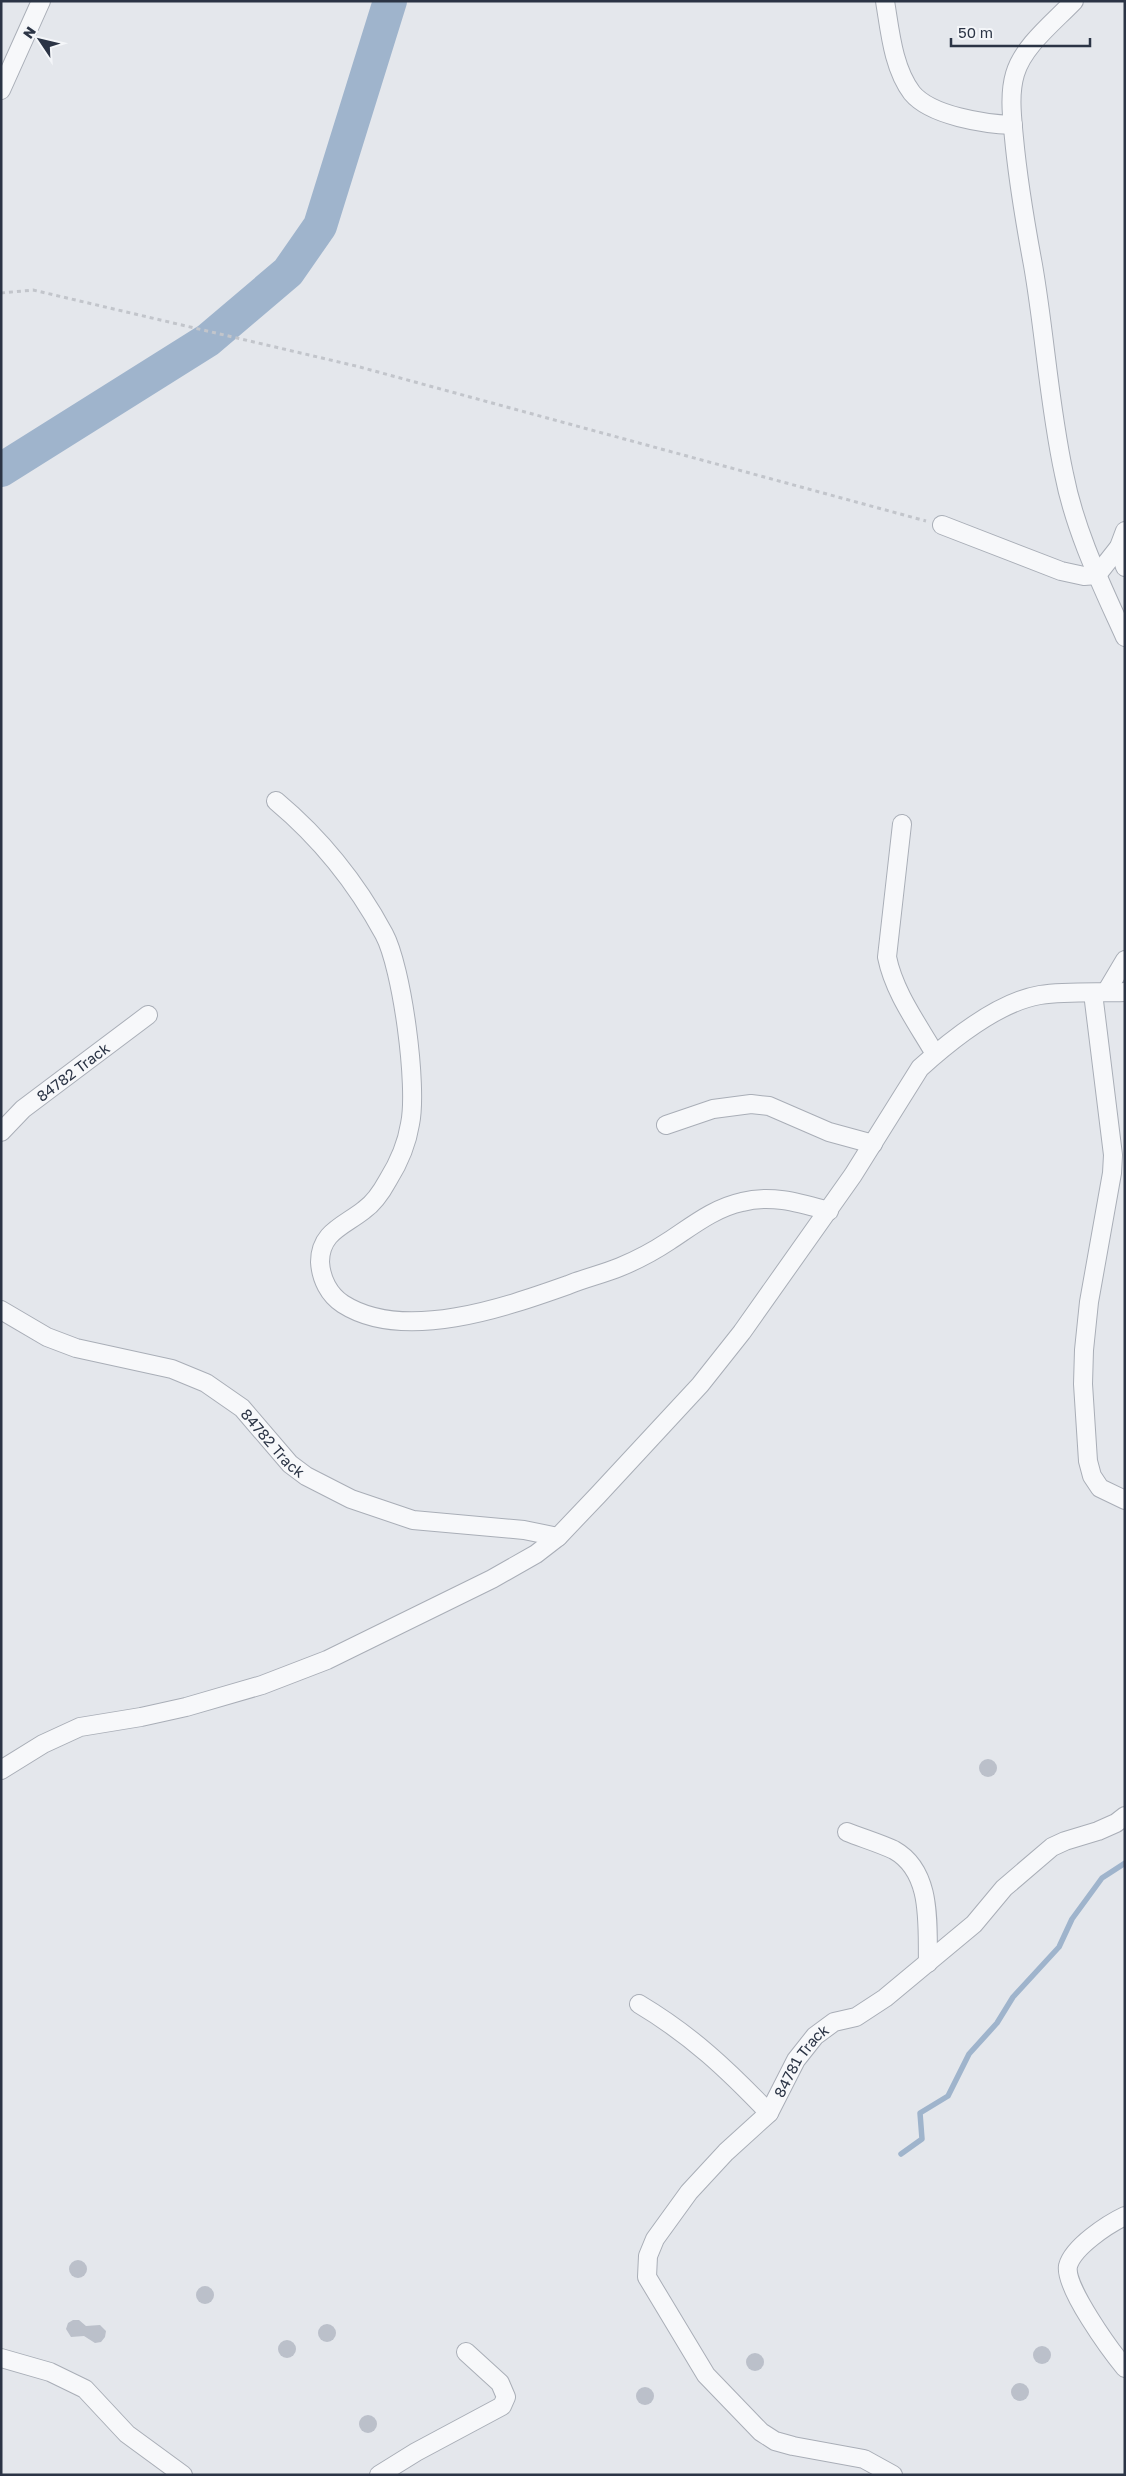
<svg xmlns="http://www.w3.org/2000/svg" width="1126" height="2476" viewBox="0 0 1126 2476" font-family="'Golos Text',sans-serif">
<style>
.lines{fill:none;stroke-linecap:round;stroke-linejoin:round}
.stream{stroke:#9fb4cc;stroke-width:5.5}
.river{stroke:#9fb4cc;stroke-width:34}
.building{fill:#bbc0ca}
.minor-casing{stroke:#a9aeb7;stroke-width:20}
.path{stroke:#c2c5cb;stroke-width:3;stroke-dasharray:4 4;stroke-linecap:butt}
.minor{stroke:#f7f8fa;stroke-width:18}
.labels{text-anchor:middle;dominant-baseline:central;stroke-width:5;stroke-linejoin:round;paint-order:stroke}
.street-label{font-size:15px;fill:#2b3445;stroke:#f4f6f9}
</style>
<rect width="100%" height="100%" fill="#e4e7ec"/>
<g class="lines">
<path class="stream" d="M901 2154 922 2139 920 2113 948 2096 969 2054 997 2023 1013 1997 1059 1947 1072 1919 1102 1878 1125 1863"/>
<path class="river" d="M1 470 208 340 288 272 320 226 390 1"/>
</g>
<g class="building">
<circle cx="988" cy="1768" r="9"/>
<circle cx="78" cy="2269" r="9"/>
<circle cx="205" cy="2295" r="9"/>
<path d="M73 2320H79L86 2326 100 2325 106 2331 105 2337 101 2342 95 2343 84 2336 71 2337 66 2329 68 2323Z"/>
<circle cx="327" cy="2333" r="9"/>
<circle cx="287" cy="2349" r="9"/>
<circle cx="1042" cy="2355" r="9"/>
<circle cx="755" cy="2362" r="9"/>
<circle cx="1020" cy="2392" r="9"/>
<circle cx="645" cy="2396" r="9"/>
<circle cx="368" cy="2424" r="9"/>
</g>
<g class="lines">
<defs>
<g id="minor">
<path d="M885 1C890 31 893 68 912 93 931 116 985 124 1013 125"/>
<path d="M1074 1C1054 22 1023 46 1015 74 1009 94 1012 117 1014 138 1018 181 1025 222 1033 265 1045 334 1049 405 1064 474 1075 531 1101 584 1125 637"/>
<path d="M1 90 41 1"/>
<path d="M942 525 1061 571 1084 576 1097 575 1119 547 1125 531"/>
<path d="M1119 547 1125 567"/>
<path d="M276 801C319 837 357 884 384 934 402 967 418 1087 410 1124 407 1143 398 1164 388 1180 382 1191 374 1203 364 1210 344 1226 320 1232 320 1262 321 1279 329 1295 343 1304 404 1343 506 1307 568 1285 585 1278 603 1274 620 1267 637 1260 654 1251 669 1241 692 1226 714 1208 742 1202 771 1194 800 1203 829 1211"/>
<path d="M902 824 887 957C894 992 917 1023 935 1054"/>
<path d="M1106 992 1125 960"/>
<path d="M1093 993 1113 1155 1112 1173 1089 1302 1084 1350 1083 1384 1088 1461 1092 1476 1100 1488 1125 1500"/>
<path d="M666 1125 713 1109 751 1104 769 1106 829 1132 873 1144"/>
<path id="s1" d="M1 1132 23 1109 148 1015"/>
<path id="s2" d="M1 1310 47 1337 76 1348 172 1369 206 1383 242 1408 290 1464 306 1476 351 1499 413 1520 524 1530 558 1537"/>
<path d="M1 1770 43 1744 80 1727 141 1717 186 1707 262 1685 327 1660 492 1579 536 1554 558 1537 598 1495 700 1385 742 1332 853 1175 920 1068C951 1040 998 1002 1040 995 1067 991 1097 993 1125 992"/>
<path d="M847 1832C862 1838 879 1843 894 1850 933 1872 927 1925 928 1963"/>
<path d="M639 2004C691 2035 728 2070 769 2113"/>
<path d="M1125 2216C1108 2224 1073 2247 1068 2266 1064 2287 1111 2351 1125 2368"/>
<path d="M1 2358 50 2372 85 2389 127 2434 183 2475"/>
<path d="M379 2475 416 2452 502 2406 506 2397 500 2383 466 2352"/>
<path id="s3" d="M893 2475 864 2459 793 2446 775 2441 761 2432 706 2375 647 2277 648 2256 655 2239 689 2192 726 2152 769 2113 796 2060 815 2036 834 2022 856 2017 885 1998 974 1924 1004 1888 1052 1847 1065 1841 1098 1831 1116 1823 1125 1816"/>
</g>
</defs>
<use href="#minor" class="minor-casing"/>
<path class="path" d="M1 293 33 290 356 366 926 521"/>
<use href="#minor" class="minor"/>
</g>
<g class="labels">
<g class="street-label">
<text stroke="none"><textPath href="#s1" startOffset="94">84782 Track</textPath></text>
<text stroke="none"><textPath href="#s2" startOffset="310">84782 Track</textPath></text>
<text stroke="none"><textPath href="#s3" startOffset="606">84781 Track</textPath></text>
</g>
</g>
<rect width="1126" height="2476" fill="none" stroke="#2b3445" stroke-width="5"/>
<g transform="translate(40 40) rotate(305)" stroke="#f4f6f9" stroke-width="4" paint-order="stroke">
<path d="M0-4L9 19L0 12L-9 19Z" fill="#2b3445"/>
<text y="-8" font-size="14" font-weight="bold" text-anchor="middle" fill="#2b3445">N</text>
</g>
<path d="M951 38v8h139v-8" fill="none" stroke="#2b3445" stroke-width="2.5"/>
<text x="958" y="38" font-size="15" fill="#2b3445" stroke="#f4f6f9" stroke-width="4" paint-order="stroke">50 m</text>
</svg>
